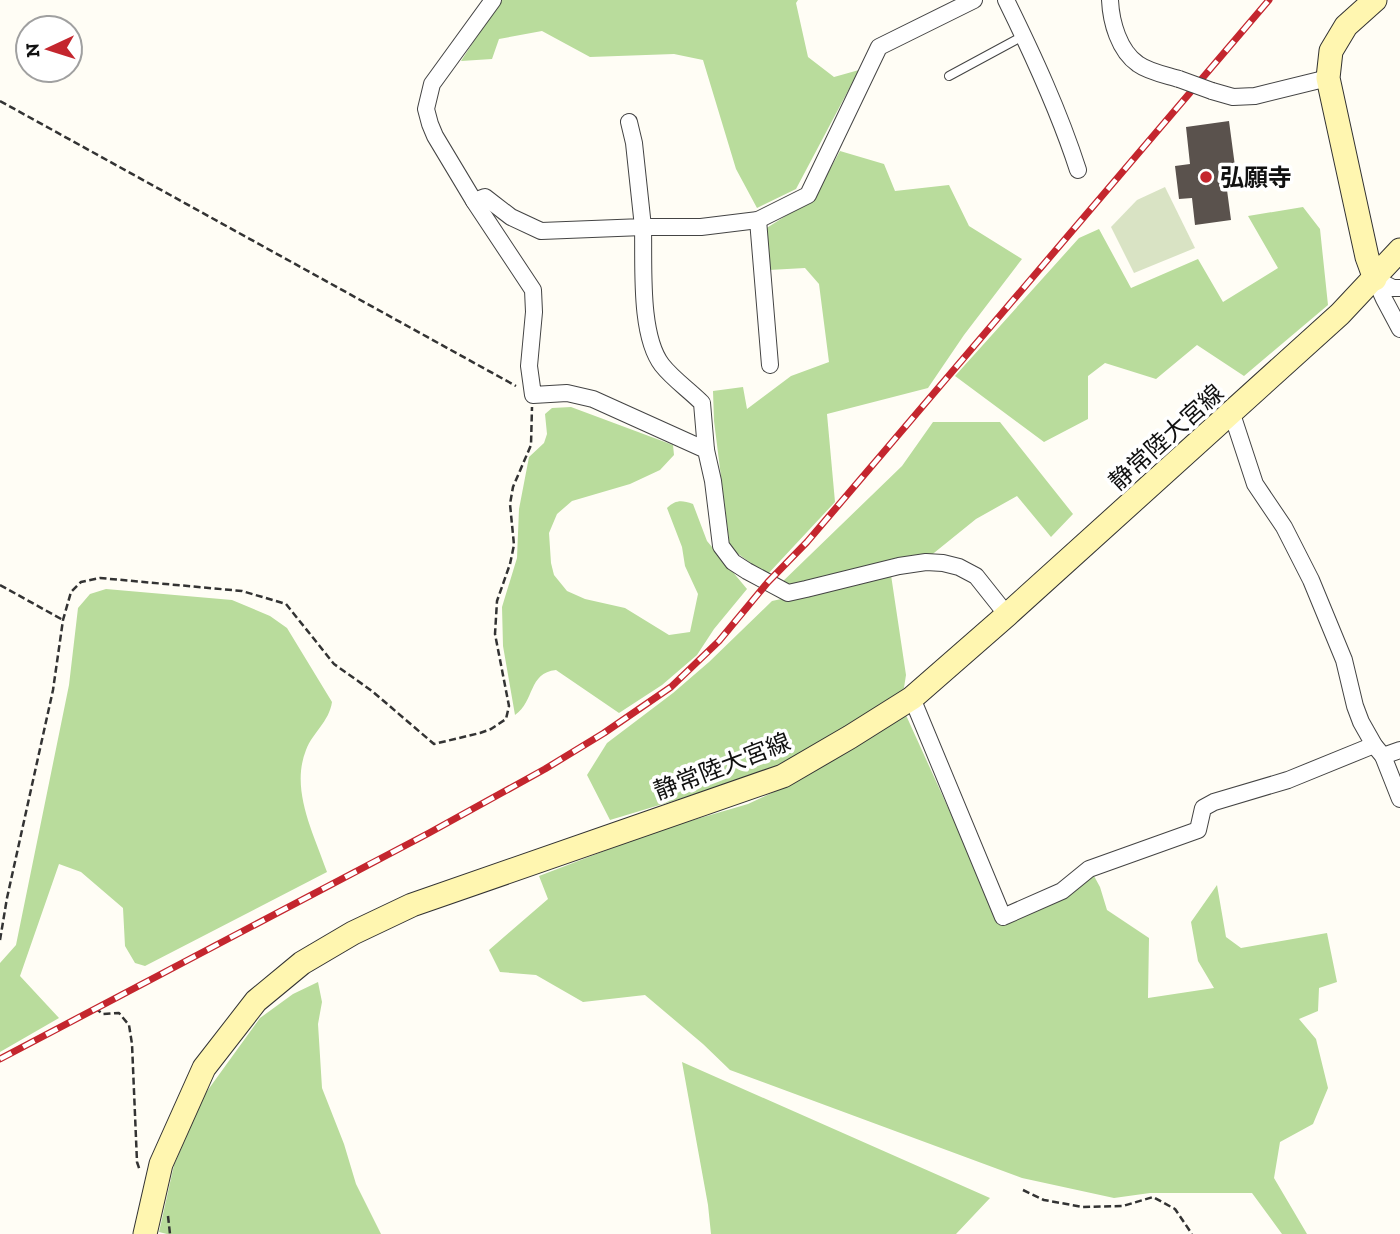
<svg xmlns="http://www.w3.org/2000/svg" width="1400" height="1234" viewBox="0 0 1400 1234" font-family="'Zilla Slab','Noto Sans JP',serif">
<style>
.forest{fill:#b9dc9c}
.cemetery{fill:#d9e3c4}
.building{fill:#5a524d}
.lines{fill:none;stroke-linecap:round;stroke-linejoin:round}
.lane-casing{stroke:#444;stroke-width:10}
.street-casing{stroke:#444;stroke-width:18}
.secondary-casing{stroke:#333;stroke-width:25}
.path{stroke:#333;stroke-width:2.5;stroke-dasharray:7 3.5;stroke-linecap:butt}
.lane{stroke:#fff;stroke-width:8}
.street{stroke:#fff;stroke-width:16}
.secondary{stroke:#fff6b0;stroke-width:23}
.rail-casing{stroke:#c4262e;stroke-width:7}
.rail{stroke:#fff;stroke-width:4.5;stroke-dasharray:13;stroke-linecap:butt}
.street-bridge-casing{stroke:#444;stroke-width:18;stroke-linecap:butt}
.street-bridge{stroke:#fff;stroke-width:16}
.poi-dot{fill:#c4262e;stroke:#fff;stroke-width:2.5}
.labels{text-anchor:middle;dominant-baseline:central;stroke-width:7;stroke-linejoin:round;paint-order:stroke}
.poi-label{font-size:24px;font-weight:bold;fill:#111;stroke:#fff;text-anchor:start}
.street-label{font-size:24px;fill:#111;stroke:#fff}
</style>
<rect width="100%" height="100%" fill="#fffdf5"/>
<g class="forest">
<path d="M498 0H798L796 3 808 57 834 77 859 70 796 189 757 208 736 169 703 60 674 54 590 57 542 31 499 39 492 59 461 61 496 7Z"/>
<path d="M840 151 884 164 895 191 949 185 969 226 1022 259 964 335 928 388 827 414 835 502 767 575 730 548 714 421 713 391 743 387 747 409 791 376 829 362 819 284 805 268 769 270 765 229 814 198Z"/>
<path d="M1303 207 1320 229 1328 305 1244 376 1197 345 1156 379 1105 363 1088 376V419L1044 442 955 376 1079 238 1099 229 1131 288 1198 259 1223 302 1278 268 1248 216Z"/>
<path d="M571 407 673 445 674 455 660 470 630 484 572 501 557 514 549 533 551 563 554 575 567 591 585 599 625 608 669 635 690 632 698 594 685 566 682 547 667 508C676 500 681 500 693 504L707 541 747 589 714 629 697 655 662 685 619 713 556 670C528 673 535 701 515 715L503 646 502 607 517 558 519 509 529 457 544 443 547 434 545 414 552 408Z"/>
<path d="M933 422H1000L1073 514 1051 537 1017 496 976 519 924 561 778 586 902 466Z"/>
<path d="M891 575 906 675 903 694 776 770 610 820 587 775 607 743 673 693 709 662 772 601Z"/>
<path d="M106 589 232 600 270 616 287 628 332 702C329 722 313 732 306 750 290 790 314 834 327 872L145 966 135 963 125 946 123 908 81 872 59 864 20 976 59 1018 0 1052V963L16 945 69 685 78 608 90 594Z"/>
<path d="M905 713 1000 922 1063 898 1094 876 1100 887 1107 910 1149 938 1148 998 1214 988 1198 961 1191 922 1217 885 1226 937 1241 948 1327 933 1337 982 1319 988 1318 1011 1299 1019 1316 1039 1328 1088 1313 1124 1280 1142 1274 1178 1307 1234H1282L1252 1193H1150L1114 1198 1022 1178 730 1070 703 1044 645 995 583 1002 536 975 500 972 489 950 548 899 539 876 659 830 748 804 793 783Z"/>
<path d="M318 982 322 1002 318 1024 322 1088 344 1144 356 1184 381 1234H167L159 1232 174 1165 205 1094 260 1018 293 994Z"/>
<path d="M682 1062 990 1198 956 1234H711L708 1205Z"/>
</g>
<path class="cemetery" d="M1165 187 1195 248 1134 273 1111 227 1137 200Z"/>
<path class="building" d="M1229 121 1238 189 1227 190 1231 220 1195 225 1192 198 1179 199 1175 166 1190 164 1186 127Z"/>
<g class="lines">
<defs>
<path id="lane" d="M949 76 1023 36"/>
<g id="street">
<path d="M493 0 432 84 426 109 430 124 435 136 474 201 533 290 534 312 529 366 533 395 567 393 593 399 706 450 713 481 721 546 733 562 747 571 788 593 806 589 899 566 926 562 943 563 959 567 976 576 1007 615"/>
<path d="M1006 0C1033 55 1059 111 1078 170"/>
<path d="M1110 0C1111 22 1119 51 1138 64 1149 72 1166 75 1179 79"/>
<path d="M1212 91 1233 97 1255 96 1328 78"/>
<path d="M474 201 485 197 511 217 541 231 643 227 634 143 629 122"/>
<path d="M758 220 770 365"/>
<path d="M1375 279 1384 299 1400 329"/>
<path d="M1375 279 1393 288H1400"/>
<path d="M1232 414 1255 484 1284 527 1311 580 1344 660 1355 706 1361 722 1374 745 1383 756 1400 799"/>
<path d="M706 450 702 403C689 390 673 379 662 365 639 335 644 265 643 227H701L758 220 808 195 879 47 974 0"/>
<path d="M912 698 1003 917 1062 891 1089 869 1198 830 1203 808 1214 802 1288 780 1374 745"/>
<path d="M1383 756 1400 750"/>
</g>
<g id="secondary">
<path d="M1375 279 1367 257 1328 78 1331 51 1346 26 1375 0"/>
<path d="M145 1234 161 1164 204 1068 256 1001 302 963 353 933 412 905 783 776 850 737 912 698 1007 615 1340 314 1400 250"/>
</g>
</defs>
<use href="#lane" class="lane-casing"/>
<use href="#street" class="street-casing"/>
<use href="#secondary" class="secondary-casing"/>
<g class="path">
<path d="M0 101 516 386"/>
<path d="M0 585 63 620"/>
<path d="M0 940 7 898 53 690 63 620 71 592 81 582 100 578 242 591 286 604 334 664 372 691 434 744 480 733 491 729 506 719 509 706 495 634 497 601 510 564 514 545 510 504 513 487 531 445 532 407"/>
<path d="M95 1008 103 1014 119 1013 129 1025 132 1044 137 1162 140 1171"/>
<path d="M1023 1190 1044 1200 1083 1207 1123 1206 1153 1197 1175 1209 1192 1234"/>
<path d="M168 1216 170 1234"/>
</g>
<use href="#lane" class="lane"/>
<use href="#street" class="street"/>
<use href="#secondary" class="secondary"/>
<defs>
<path id="rail" d="M0 1059 429 833 545 769 604 733 671 687 719 641 768 582 807 542 1269 0"/>
</defs>
<use href="#rail" class="rail-casing"/>
<use href="#rail" class="rail"/>
<defs>
<path id="street-bridge" d="M1179 79 1212 91"/>
</defs>
<use href="#street-bridge" class="street-bridge-casing"/>
<use href="#street-bridge" class="street-bridge"/>
</g>
<circle class="poi-dot" cx="1206" cy="177" r="7"/>
<g class="labels">
<g class="poi-label">
<text x="1220" y="177">弘願寺</text>
</g>
<g class="street-label">
<text transform="translate(1166 437) rotate(-42)">静常陸大宮線</text>
<text transform="translate(722 766) rotate(-21)">静常陸大宮線</text>
</g>
</g>
<g transform="translate(49 49) rotate(266)"><circle r="33" fill="#ffffff" stroke="#a0a0a0" stroke-width="2"/>
<path d="M0-5L12 26L0 18L-12 26Z" fill="#c4262e"/>
<text y="-10" font-size="19" font-weight="bold" text-anchor="middle" fill="#111111">N</text>
</g>
</svg>
